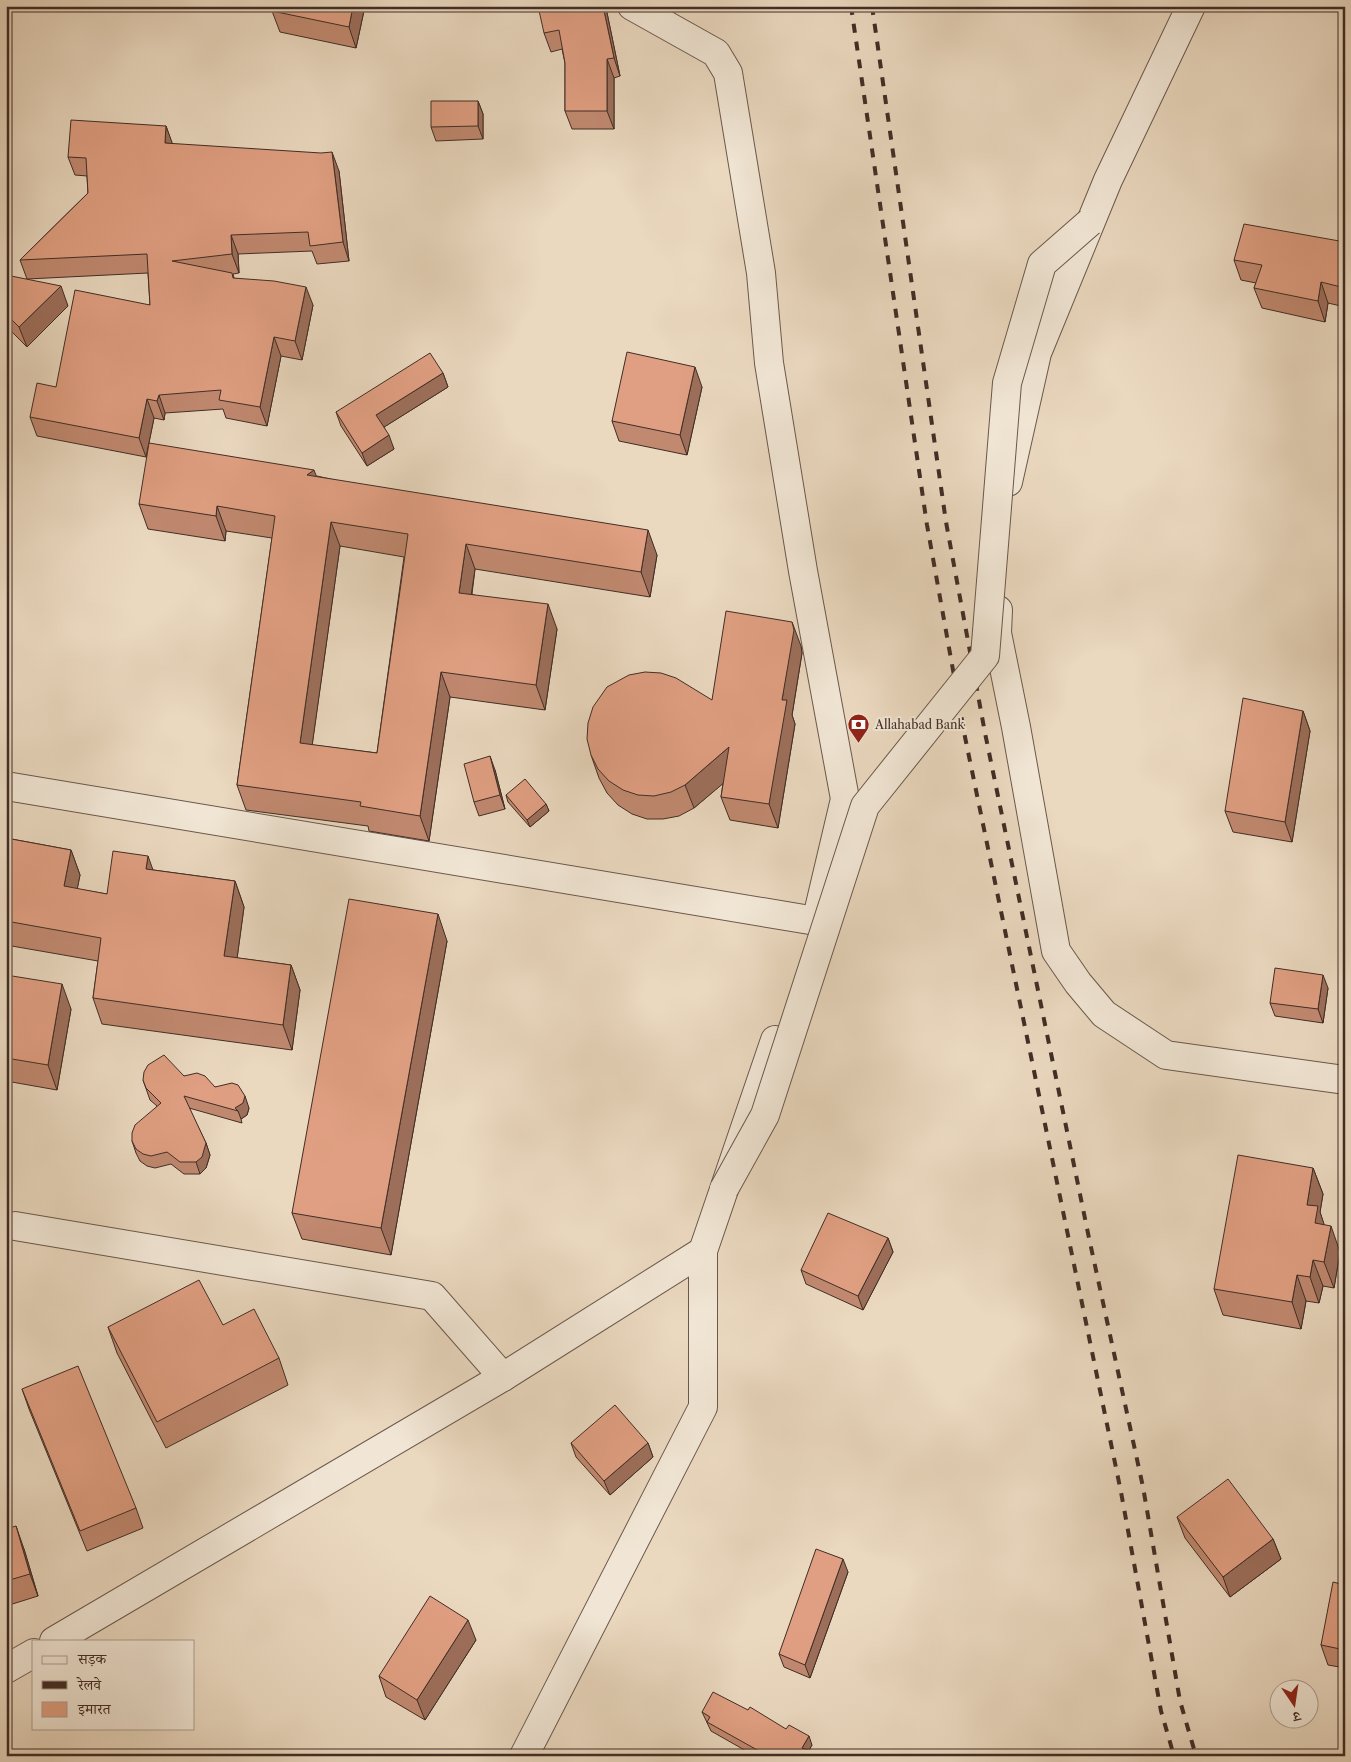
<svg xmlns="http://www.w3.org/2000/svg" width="1351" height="1762" viewBox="0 0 1351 1762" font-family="'Libre Caslon Text','Noto Serif Devanagari',serif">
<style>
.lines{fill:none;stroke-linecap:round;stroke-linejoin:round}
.minor-casing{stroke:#6b584c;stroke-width:30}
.minor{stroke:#f1e6d5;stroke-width:28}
.rail{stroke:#412d26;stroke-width:4;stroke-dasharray:9 9;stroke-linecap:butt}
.minor-bridge-casing{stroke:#6b584c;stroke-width:30;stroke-linecap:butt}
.minor-bridge{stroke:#f1e6d5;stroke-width:28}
.wall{fill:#c18970;stroke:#412d26;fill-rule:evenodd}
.shaded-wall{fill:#9d6f5b;stroke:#412d26}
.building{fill:#e09f82;stroke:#412d26;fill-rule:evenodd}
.labels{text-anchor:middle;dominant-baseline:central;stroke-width:4;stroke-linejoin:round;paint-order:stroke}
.poi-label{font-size:12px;fill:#412d26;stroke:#f1e6d5;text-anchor:start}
</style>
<rect width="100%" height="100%" fill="#ead8bf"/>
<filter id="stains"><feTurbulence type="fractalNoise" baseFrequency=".004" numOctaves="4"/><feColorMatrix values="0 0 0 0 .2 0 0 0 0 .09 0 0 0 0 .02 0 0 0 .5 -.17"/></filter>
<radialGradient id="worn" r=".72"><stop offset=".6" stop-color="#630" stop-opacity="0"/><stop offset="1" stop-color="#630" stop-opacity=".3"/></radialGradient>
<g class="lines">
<defs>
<g id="minor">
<path d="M632 6 716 53 728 73 761 273 769 363 803 571 845 799 816 922"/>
<path d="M1008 482 1037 353 1108 180 1191 6"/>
<path d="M998 610 997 633 1016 727 1056 951 1078 983 1104 1014 1166 1055 1345 1080"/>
<path d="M6 786 816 921"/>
<path d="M15 1226 432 1296 503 1377"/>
<path d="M54 1641 503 1377 703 1251"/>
<path d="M6 1669 34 1653"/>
<path d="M524 1756 703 1407V1251L775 1040"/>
</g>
</defs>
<use href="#minor" class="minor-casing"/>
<use href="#minor" class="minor"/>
<g class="rail">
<path d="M851 6 927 525 965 737 1121 1492 1161 1711 1174 1756"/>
<path d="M872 6 946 522 985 733 1089 1238 1143 1487 1180 1701 1196 1756"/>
</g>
<defs>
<path id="minor-bridge" d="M724 1189 765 1115 865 806 985 656 1007 383 1042 264 1090 222"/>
</defs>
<use href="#minor-bridge" class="minor-bridge-casing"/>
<use href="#minor-bridge" class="minor-bridge"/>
</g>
<g class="wall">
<path d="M365 6 356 48 280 32 272 11Z"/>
<path d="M606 8 620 76 614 78V129H572L565 111V63L562 49 551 52 544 33Z"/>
<path d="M478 101 483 114V139L436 141 431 127Z"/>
<path d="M166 126 172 144 339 171 349 261 317 264 312 251 238 254 239 273 233 274 234 278 313 305 302 360 281 356 267 426 226 418 223 409 165 413 164 420 154 418 146 457 37 436 30 417 56 387 150 305 148 273 27 279 20 260 88 193 87 176 75 175 68 157Z"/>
<path d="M1345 242V307L1328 303 1325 322 1262 308 1254 288 1256 283 1241 280 1234 260Z"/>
<path d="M6 275 68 306 27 347 6 326Z"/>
<path d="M443 373 448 387 384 427 394 449 367 466 341 426 336 412Z"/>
<path d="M702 387 687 455 619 441 612 421Z"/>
<path d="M317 476 657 555 650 597 475 569 472 594 557 629 545 710 450 697 429 841 369 831 368 826 246 810 237 785 272 538 226 531 225 541 148 529 139 504ZM340 546 404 557 377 753 312 745Z"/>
<path d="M801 646 802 653 792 715 795 724 778 828 730 820 721 797 723 783 694 808 679 816 663 819H647L632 814 618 805 607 793 599 778 591 755 712 700Z"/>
<path d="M1303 711 1310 731 1292 842 1233 832 1225 811Z"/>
<path d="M495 770 505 809 479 816 474 802Z"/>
<path d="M506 795 546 804 549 811 530 827 508 802Z"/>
<path d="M6 838 71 850 80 875 77 889 107 894 153 870 235 881 244 907 237 958 291 965 300 990 292 1050 102 1024 93 998 98 961 6 945Z"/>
<path d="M447 941 391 1255 302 1239 292 1213Z"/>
<path d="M6 975 71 1009 57 1090 6 1081Z"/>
<path d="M1328 988 1323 1023 1275 1016 1270 1003Z"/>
<path d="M184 1076 215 1087 249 1108 247 1115 241 1119 242 1123 189 1108 206 1143 210 1155 206 1168 200 1174H184L171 1164 155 1168 147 1166 140 1161 136 1153 132 1141 157 1106 150 1100 143 1080Z"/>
<path d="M1313 1168 1323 1194 1320 1212 1324 1225 1340 1252 1334 1288 1323 1286 1319 1303 1306 1301 1301 1329 1223 1315 1214 1289Z"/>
<path d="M888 1238 893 1252 863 1310 806 1284 801 1270Z"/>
<path d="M223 1325 279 1358 288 1385 166 1448 117 1353 108 1327Z"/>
<path d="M22 1389 136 1508 143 1528 87 1551 29 1409Z"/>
<path d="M571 1443H648L653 1457 610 1495 576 1457Z"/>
<path d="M1177 1517 1273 1539 1281 1559 1230 1597 1185 1538Z"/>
<path d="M6 1529 24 1549 38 1596 6 1606Z"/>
<path d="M848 1572 810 1678 784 1667 779 1654Z"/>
<path d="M1345 1585V1668L1328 1665 1321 1645Z"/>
<path d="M476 1640 425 1720 386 1697 379 1676Z"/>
<path d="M702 1712 812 1745 809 1750 825 1756H755L711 1731Z"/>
</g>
<g class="shaded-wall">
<path d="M353 6H365L356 48 349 27Z"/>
<path d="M603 6H605L606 8 620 76 614 58Z"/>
<path d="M607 59 614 78V129L607 111Z"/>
<path d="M478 101 483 114V139L478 126Z"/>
<path d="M166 126 173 145 165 143Z"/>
<path d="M332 152 339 171 349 261 343 242Z"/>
<path d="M231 235 238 254 239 273 232 254Z"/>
<path d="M1321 282 1328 303 1325 322 1318 301Z"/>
<path d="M61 286 68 306 27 347 19 327Z"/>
<path d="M306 287 313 305 302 360 295 341Z"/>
<path d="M274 337 281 356 267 426 260 407Z"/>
<path d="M695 367 702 387 687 455 680 435Z"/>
<path d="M443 373 448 387 381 429 376 415Z"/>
<path d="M159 395 165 413 164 420 157 401Z"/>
<path d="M147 399 154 418 146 457 139 438Z"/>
<path d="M389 435 394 449 367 466 362 453Z"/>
<path d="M314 470 323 494 307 475Z"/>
<path d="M217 506 226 531 225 541 216 516Z"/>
<path d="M331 522 340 546 309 768 300 743Z"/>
<path d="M648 530 657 555 650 597 641 572Z"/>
<path d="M466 544 475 569 468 617 459 593Z"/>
<path d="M548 604 557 629 545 710 536 685Z"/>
<path d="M792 622 801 646 802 653 792 715 795 724 778 828 769 804Z"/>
<path d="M441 672 450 697 429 841 420 816Z"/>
<path d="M1303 711 1310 731 1292 842 1285 822Z"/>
<path d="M729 747 738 771 694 808 685 785Z"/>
<path d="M490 756 495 770 505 809 500 795Z"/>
<path d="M546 804 549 811 530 827 527 820Z"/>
<path d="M71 850 80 875 73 911 64 886Z"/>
<path d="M148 856 157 881 146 869Z"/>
<path d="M235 881 244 907 234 981 224 956Z"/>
<path d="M438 914 447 941 391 1255 381 1228Z"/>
<path d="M291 965 300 990 292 1050 283 1025Z"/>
<path d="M1323 975 1328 988 1323 1023 1318 1009Z"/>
<path d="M62 984 71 1009 57 1090 48 1065Z"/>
<path d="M245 1096 249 1108 247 1115 241 1119 238 1111 235 1108Z"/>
<path d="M206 1143 210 1155 206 1168 200 1174 196 1162Z"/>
<path d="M1313 1168 1323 1194 1320 1212 1327 1233 1324 1249 1307 1205Z"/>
<path d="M1331 1226 1340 1252 1334 1288 1324 1262Z"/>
<path d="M888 1238 893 1252 863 1310 858 1296Z"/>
<path d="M1313 1260 1323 1286 1319 1303 1310 1277Z"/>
<path d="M1297 1275 1306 1301 1301 1329 1292 1302Z"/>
<path d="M648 1443 653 1457 610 1495 604 1481Z"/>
<path d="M16 1526 24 1549 38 1596 30 1574Z"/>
<path d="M1273 1539 1281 1559 1230 1597 1223 1577Z"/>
<path d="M843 1559 848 1572 810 1678 805 1665Z"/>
<path d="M468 1620 476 1640 425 1720 417 1700Z"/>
<path d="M809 1736 812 1745 806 1756 802 1748Z"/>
</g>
<g class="building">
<path d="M273 6H353L349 27 272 11Z"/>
<path d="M538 6H603L614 58 607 59V111H565V63L559 30 544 33Z"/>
<path d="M431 101H478V126L431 127Z"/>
<path d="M71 120 166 126 165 143 321 153 332 152 343 242 310 246 308 232 231 235 232 254 172 261 232 273 233 278 274 281 306 287 295 341 274 337 260 407 219 400 221 390 159 395 157 401 147 399 139 438 30 417 37 383 56 387 75 290 150 305 147 254 20 260 88 193 86 158 68 157Z"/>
<path d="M1244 224 1345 242V288L1321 282 1318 301 1254 288 1262 265 1234 260Z"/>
<path d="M6 275 61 286 19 327 6 314Z"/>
<path d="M627 352 695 367 680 435 612 421Z"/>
<path d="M430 353 443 373 376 415 389 435 362 453 336 412Z"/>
<path d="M149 443 314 470 307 475 648 530 641 572 466 544 459 593 548 604 536 685 441 672 420 816 360 806 361 802 237 785 275 516 217 506 216 516 139 504ZM331 522 408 534 377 753 300 743Z"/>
<path d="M726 611 792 622 794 630 782 700H787L769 804 721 797 729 747 685 785 671 792 654 796 638 795 623 790 609 781 598 769 591 755 587 739 588 723 593 707 607 687 629 675 645 672 661 673 676 678 712 700Z"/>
<path d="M1243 698 1303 711 1285 822 1225 811Z"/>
<path d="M490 756 500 795 474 802 464 764Z"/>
<path d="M525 779 546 804 527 820 506 795Z"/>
<path d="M6 838 71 850 64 886 107 894 113 851 148 856 146 869 235 881 224 956 291 965 283 1025 93 998 101 938 6 921Z"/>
<path d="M349 899 438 914 381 1228 292 1213Z"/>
<path d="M1275 968 1323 975 1318 1009 1270 1003Z"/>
<path d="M6 975 62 984 48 1065 6 1058Z"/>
<path d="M164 1055 184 1076 197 1073 205 1076 215 1087 232 1083 238 1085 245 1096 243 1103 235 1108 238 1111 184 1096 206 1143 202 1157 196 1162H180L167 1152 151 1156 143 1154 136 1149 132 1141V1133L135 1125 161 1103 146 1088 143 1080 144 1072 148 1065Z"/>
<path d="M1238 1155 1313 1168 1307 1205 1318 1206 1315 1223 1331 1226 1324 1262 1313 1260 1310 1277 1297 1275 1292 1302 1214 1289Z"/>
<path d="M828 1213 888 1238 858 1296 801 1270Z"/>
<path d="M199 1280 223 1325 254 1309 279 1358 157 1422 108 1327Z"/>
<path d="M78 1366 136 1508 80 1531 22 1389Z"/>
<path d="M615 1405 648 1443 604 1481 571 1443Z"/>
<path d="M1228 1479 1273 1539 1223 1577 1177 1517Z"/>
<path d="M16 1526 30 1574 6 1581V1529Z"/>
<path d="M816 1549 843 1559 805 1665 779 1654Z"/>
<path d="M1333 1582 1345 1585V1650L1321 1645Z"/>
<path d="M430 1596 468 1620 417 1700 379 1676Z"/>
<path d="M713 1692 748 1710 750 1707 786 1729 789 1725 809 1736 802 1748 825 1756H768L707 1722 710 1717 702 1712Z"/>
</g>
<defs>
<symbol id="bank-pin" viewBox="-11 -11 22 30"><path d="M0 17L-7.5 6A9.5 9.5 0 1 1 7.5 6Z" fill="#8f2418" stroke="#f1e6d5"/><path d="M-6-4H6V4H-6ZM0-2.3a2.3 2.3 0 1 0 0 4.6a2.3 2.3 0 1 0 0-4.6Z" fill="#fff"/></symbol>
</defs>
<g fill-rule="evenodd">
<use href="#bank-pin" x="846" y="712" width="25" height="34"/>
</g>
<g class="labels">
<g class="poi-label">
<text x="875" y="724">Allahabad Bank</text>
</g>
</g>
<rect width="1351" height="1762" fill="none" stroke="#ead8bf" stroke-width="25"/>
<rect x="8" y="8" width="1336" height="1747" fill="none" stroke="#412d26" stroke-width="2.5"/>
<rect x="12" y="12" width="1326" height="1737" fill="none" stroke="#412d26"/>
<rect x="32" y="1640" width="162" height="90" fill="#f1e6d5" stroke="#ab9c8f"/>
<rect x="42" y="1656" width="25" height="8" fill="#f1e6d5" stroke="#ab9c8f"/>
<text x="78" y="1664" font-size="15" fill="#412d26">सड़क</text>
<rect x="42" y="1681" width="25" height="8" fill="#412d26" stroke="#ab9c8f"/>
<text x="78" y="1690" font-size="15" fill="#412d26">रेलवे</text>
<rect x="42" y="1702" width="25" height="15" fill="#e09f82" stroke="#ab9c8f"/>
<text x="78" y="1714" font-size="15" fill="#412d26">इमारत</text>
<g transform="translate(1294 1704) rotate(167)"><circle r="24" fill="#f1e6d5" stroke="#ab9c8f"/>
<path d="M0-4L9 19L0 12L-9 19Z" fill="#8f2418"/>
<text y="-8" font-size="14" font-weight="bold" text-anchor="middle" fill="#412d26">उ</text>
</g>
<rect width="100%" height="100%" filter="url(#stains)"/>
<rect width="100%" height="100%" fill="url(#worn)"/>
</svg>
